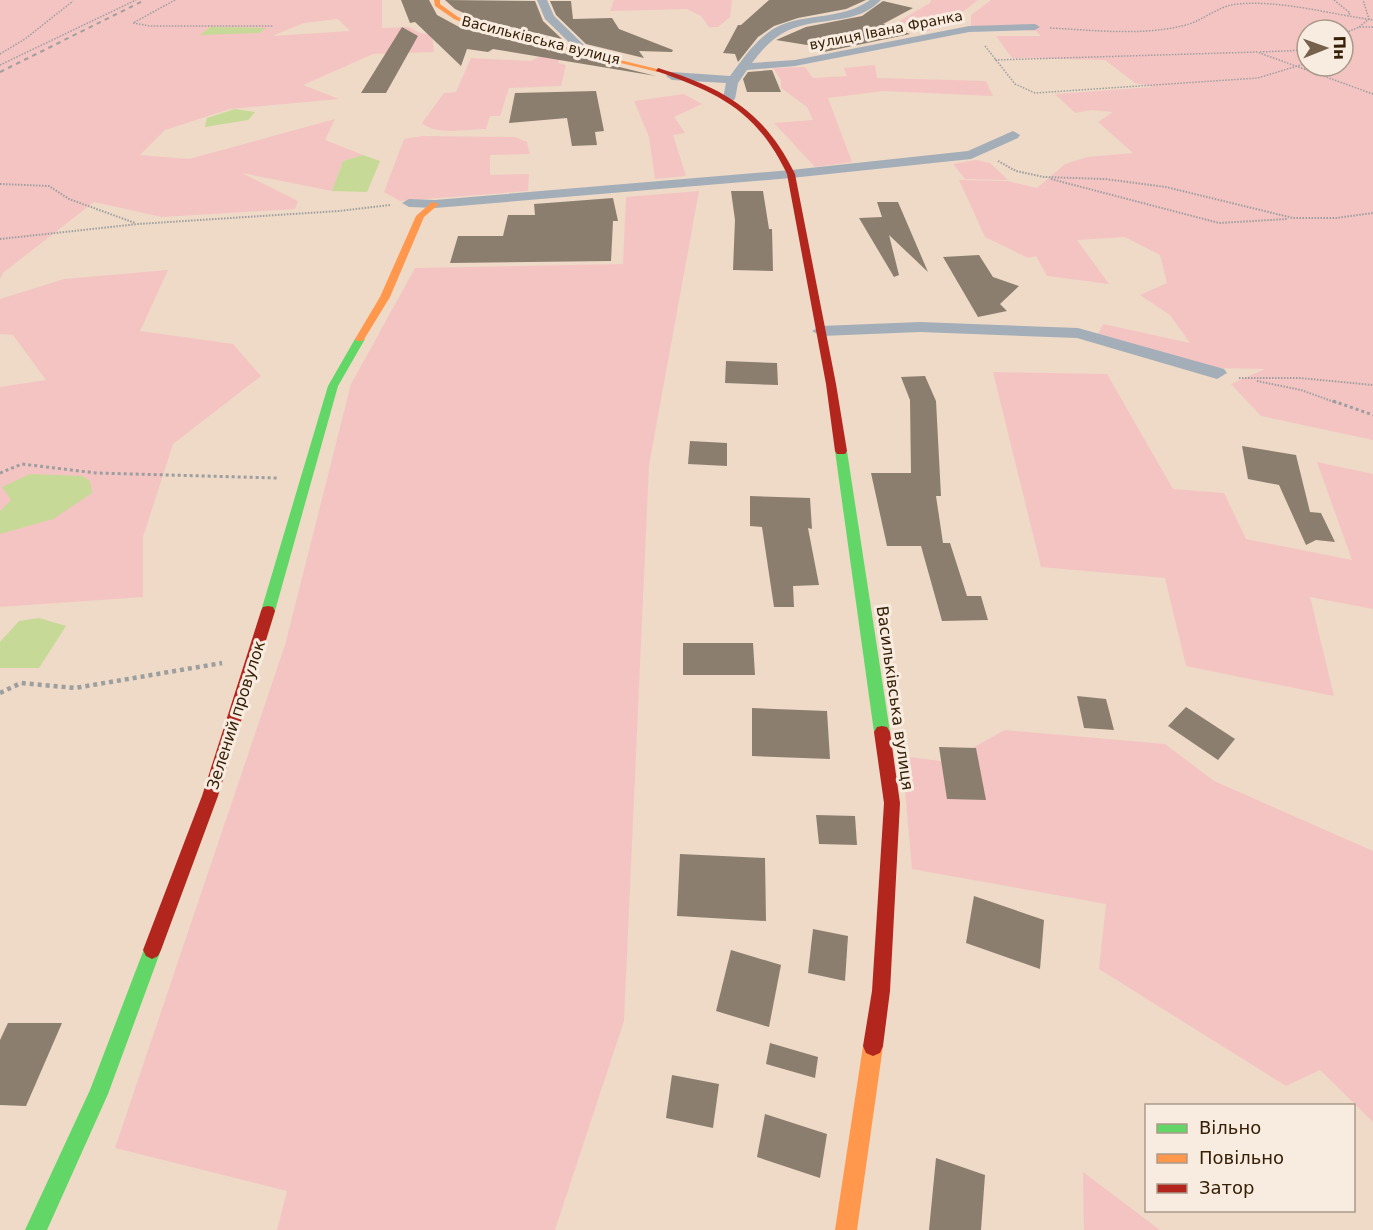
<svg xmlns="http://www.w3.org/2000/svg" width="1373" height="1230" viewBox="0 0 1373 1230" font-family="'DejaVu Sans',sans-serif">
<style>
.green{fill:#f4c4c3;fill-rule:evenodd}
.water{fill:#c7d996}
.building{fill:#8c7e6f}
.lines{fill:none;stroke-linecap:round;stroke-linejoin:round}
.path-far3{stroke:#9c9e9f;stroke-width:1.5;stroke-dasharray:1.5 1.5;stroke-linecap:butt}
.path-far2{stroke:#9c9e9f;stroke-width:2;stroke-dasharray:1.5 1.5;stroke-linecap:butt}
.path-far1{stroke:#9c9e9f;stroke-width:3;stroke-dasharray:3 3;stroke-linecap:butt}
.path{stroke:#9c9e9f;stroke-width:4.5;stroke-dasharray:4 4;stroke-linecap:butt}
.street{fill:#a3aeb8;fill-rule:evenodd}
.fast{fill:#63d668;fill-rule:evenodd}
.slow{fill:#ff974d;fill-rule:evenodd}
.jam{fill:#b3261e;fill-rule:evenodd}
.rail{stroke:#a19f9e;stroke-width:2;stroke-dasharray:4.5 4.5;stroke-linecap:butt}
.labels{text-anchor:middle;dominant-baseline:central;stroke-width:6;stroke-linejoin:round;paint-order:stroke}
.far-street-label{font-size:14px;fill:#362007;stroke:#f8ece1}
.street-label{font-size:16px;fill:#362007;stroke:#f8ece1}
</style>
<rect width="100%" height="100%" fill="#eedac7"/>
<g class="green">
<path d="M0 0H382V28L409 27 420 33 432 35 434 52 373 54 303 85 339 99 230 109 165 130 140 155 189 159 335 119 325 140 363 155 343 161 332 191 242 173 298 201 295 209 162 217 94 202 3 273 0 279ZM338 19 350 31 272 36 304 23Z"/>
<path d="M614 0H732L730 17 718 27H709L701 16 687 9 610 11Z"/>
<path d="M931 0H978L959 15 926 32 899 21 930 3Z"/>
<path d="M991 0H1373V440L1261 416 1231 384 1265 369 1215 368 1098 334 1103 324 1190 343 1170 315 1140 295 1167 283 1160 255 1125 237 1077 240 1109 284 1047 276 1036 256 1028 258 985 237 959 180 1008 181 1037 188 1065 164 1087 157 1133 153 1098 122 1113 112 1091 110 1075 113 1055 94 1153 87 1135 83 1105 60 1012 58 996 36H1041L1036 31 971 26V15ZM1307 30H1343V66H1307Z"/>
<path d="M549 52 561 54 558 63 566 65 561 86 509 88 500 116H490L486 129C469 129 435 136 422 123L444 93 456 92 471 58 531 61Z"/>
<path d="M875 65 877 78 986 81 993 96 883 91 828 98 852 162 815 167 774 123 813 120 807 107 781 88V80L773 68 805 67 813 78 847 76 844 68Z"/>
<path d="M684 94 702 104 674 117 685 133 673 135 686 176 655 179 649 137 634 101Z"/>
<path d="M423 136 515 137 527 142 530 154 490 155V175L529 174 528 191 400 201 384 192 404 139Z"/>
<path d="M976 160 990 163 1008 180 965 179 953 164Z"/>
<path d="M699 191 649 465 624 1021 555 1230H277L287 1191 115 1148 285 645 351 384 415 268 623 264 626 197Z"/>
<path d="M168 270 140 331 233 344 261 376 173 444 143 537V597L0 607V387L46 380 13 335 0 334V299L64 279Z"/>
<path d="M993 372 1107 374 1173 489 1224 493 1246 539 1352 560 1317 462 1373 474V609L1310 597 1334 696 1186 666 1165 578 1041 567Z"/>
<path d="M1005 730 1165 744 1214 781 1373 851V1122L1320 1070 1286 1086 1099 969 1106 904 912 869 902 756 947 762Z"/>
<path d="M1083 1172 1160 1230H1084Z"/>
</g>
<g class="water">
<path d="M210 27 266 28 259 33 200 35Z"/>
<path d="M235 109 255 112 248 120 205 127 207 118Z"/>
<path d="M363 155 380 161 367 192 332 191 343 161Z"/>
<path d="M30 474 82 476 90 481 92 493 53 519 0 534V511L11 500 2 487Z"/>
<path d="M39 618 66 626 39 668H0V642L19 621Z"/>
</g>
<g class="building">
<path d="M401 0H429L437 15 461 28 656 76 493 49 488 52 467 49 461 66 415 22 410 23Z"/>
<path d="M445 0 535 1 543 21 562 39 477 19 455 9Z"/>
<path d="M769 0H866L846 9 798 18 774 26 758 37 738 62 735 54 723 53 738 25H741Z"/>
<path d="M550 1H571L573 19 612 18 619 29 673 50 672 52 639 51 644 58 586 44 556 15Z"/>
<path d="M883 1 913 8 883 24 910 34 824 52 813 46 776 40 806 27 862 16Z"/>
<path d="M402 27 418 36 386 93H361Z"/>
<path d="M772 70 781 92H747L743 79 748 72Z"/>
<path d="M596 91 604 131 595 132 597 145 572 146 567 118 509 123 515 93Z"/>
<path d="M731 191H763L769 229H772L773 271 733 270 735 220Z"/>
<path d="M613 198 618 221H613L611 261 450 263 458 236H503L508 215H535L534 204Z"/>
<path d="M877 202H898L928 272 889 235 899 275 894 277 859 218 882 217Z"/>
<path d="M979 255 993 277 1019 286 1000 304 1007 311 978 317 943 257Z"/>
<path d="M726 361 777 363 778 385 725 383Z"/>
<path d="M925 376 936 401 941 496H936L943 543H950L967 596H981L988 620 942 621 921 546H887L871 473H911L910 400 901 377Z"/>
<path d="M690 441 727 443V466L688 464Z"/>
<path d="M1242 446 1296 455 1310 512 1321 513 1335 542 1316 540 1306 545 1279 485 1248 479Z"/>
<path d="M750 496 810 498 812 529 808 528 819 585 793 586 794 607H774L762 527 750 526Z"/>
<path d="M683 643H753L755 675H683Z"/>
<path d="M1077 696 1106 699 1114 730 1084 728Z"/>
<path d="M1186 707 1235 739 1218 760 1168 726Z"/>
<path d="M752 708 827 711 830 759 752 756Z"/>
<path d="M939 747 976 748 986 800 947 799Z"/>
<path d="M816 815 855 816 857 845 819 844Z"/>
<path d="M680 854 765 858 766 921 677 916Z"/>
<path d="M974 896 1044 920 1040 969 966 943Z"/>
<path d="M813 929 848 936 845 981 808 973Z"/>
<path d="M731 950 781 965 769 1027 716 1011Z"/>
<path d="M8 1023H62L26 1106 0 1105V1040Z"/>
<path d="M770 1043 818 1057 815 1078 766 1064Z"/>
<path d="M672 1075 719 1084 713 1128 666 1118Z"/>
<path d="M765 1114 827 1134 820 1178 757 1157Z"/>
<path d="M936 1158 985 1175 981 1230H929Z"/>
</g>
<g class="lines">
<g class="path-far3">
<path d="M175 0 133 23 150 26H273"/>
<path d="M1334 0 1350 13 1348 16"/>
<path d="M1359 27 1369 19 1363 0"/>
<path d="M1050 28C1093 30 1139 36 1182 26 1202 22 1217 6 1237 4 1282 0 1329 14 1373 20"/>
<path d="M1343 34 1359 27H1373"/>
<path d="M985 46 1015 84 1035 93 1258 78 1307 63"/>
<path d="M1260 52 1307 50"/>
<path d="M0 54 25 39 73 1"/>
<path d="M995 60 1257 52 1373 94"/>
<path d="M0 65 136 0"/>
</g>
<g class="path-far2">
<path d="M998 161 1016 171 1044 177 1105 179 1166 187 1293 218H1336L1373 213"/>
<path d="M1051 179 1219 223 1287 219"/>
<path d="M0 184 49 186 69 199 135 223"/>
<path d="M0 239 138 224 339 211 390 205"/>
<path d="M1239 378H1300L1373 385"/>
<path d="M1257 381 1301 390 1337 403"/>
</g>
<g class="path-far1">
<path d="M1333 401 1373 415"/>
<path d="M0 473 22 464 96 473 278 478"/>
</g>
<path class="path" d="M0 693 21 683 75 688 222 663"/>
<g class="street">
<path d="M537 0H547L554 16 585 46V50H577L545 19Z"/>
<path d="M870 0H881C857 25 823 17 794 28 776 34 763 48 752 63L795 60 969 26 1035 24 1040 27 1035 30 969 32 795 66 747 70 738 83 735 99 729 103 723 99 726 83 672 80 666 76 672 72 730 76C743 59 756 39 775 28 805 12 841 21 870 0Z"/>
<path d="M1013 131 1020 135 1018 138 971 159 791 178 435 208 409 207 402 203 409 199 435 200 791 170 968 151Z"/>
<path d="M920 322 1078 328 1224 369 1227 373 1217 379 1077 338 920 332 821 336 812 331 821 326Z"/>
</g>
<g class="fast">
<path d="M360 336 365 339 338 386 275 611 273 615H263L261 611 328 386 355 339Z"/>
<path d="M841 447 847 451 890 732 887 737 882 738 877 737 874 732 835 451Z"/>
<path d="M152 941 158 944 161 950 108 1094 47 1230H25L90 1090 146 944Z"/>
</g>
<g class="slow">
<path d="M434 0H440V4L458 17 480 26 661 70 658 72 476 28 454 19 435 6Z"/>
<path d="M432 202 439 204 424 217 390 297 363 341H357L355 339 380 297 416 216Z"/>
<path d="M873 1036 880 1039 883 1046 857 1230H835L863 1046 866 1039Z"/>
</g>
<g class="jam">
<path d="M658 68C724 88 764 111 795 174L836 384 847 451 845 454H837L835 451 826 384 787 174C757 111 719 93 656 71Z"/>
<path d="M268 606 273 607 275 611 218 796 161 950 158 956 152 959 146 956 143 950 202 796 261 611 263 607Z"/>
<path d="M882 726 887 727 890 732 900 803 890 991 883 1046 880 1053 873 1056 866 1053 863 1046 872 991 884 803 874 732 877 727Z"/>
</g>
<path class="rail" d="M0 72 145 0"/>
</g>
<g class="labels">
<g class="far-street-label">
<text transform="translate(886 30) rotate(-11)">вулиця Івана Франка</text>
<text transform="translate(541 40) rotate(14)">Васильківська вулиця</text>
</g>
<g class="street-label">
<text transform="translate(895 698) rotate(82)">Васильківська вулиця</text>
<text transform="translate(236 715) rotate(-72)">Зелений провулок</text>
</g>
</g>
<rect x="1145" y="1104" width="210" height="108" fill="#f8ece1" stroke="#aa9a8a" stroke-width="1.5"/>
<rect x="1157" y="1124" width="30" height="9" fill="#63d668" stroke="#aa9a8a" stroke-width="1.5"/>
<text x="1199" y="1134" font-size="18" fill="#362007">Вільно</text>
<rect x="1157" y="1154" width="30" height="9" fill="#ff974d" stroke="#aa9a8a" stroke-width="1.5"/>
<text x="1199" y="1164" font-size="18" fill="#362007">Повільно</text>
<rect x="1157" y="1184" width="30" height="9" fill="#b3261e" stroke="#aa9a8a" stroke-width="1.5"/>
<text x="1199" y="1194" font-size="18" fill="#362007">Затор</text>
<g transform="translate(1325 48) rotate(89)"><circle r="28" fill="#f8ece1" stroke="#aa9a8a" stroke-width="1.5"/>
<path d="M0-4.5L10 22L0 15L-10 22Z" fill="#76614a"/>
<text y="-9" font-size="16" font-weight="bold" text-anchor="middle" fill="#362007">Пн</text>
</g>
</svg>
